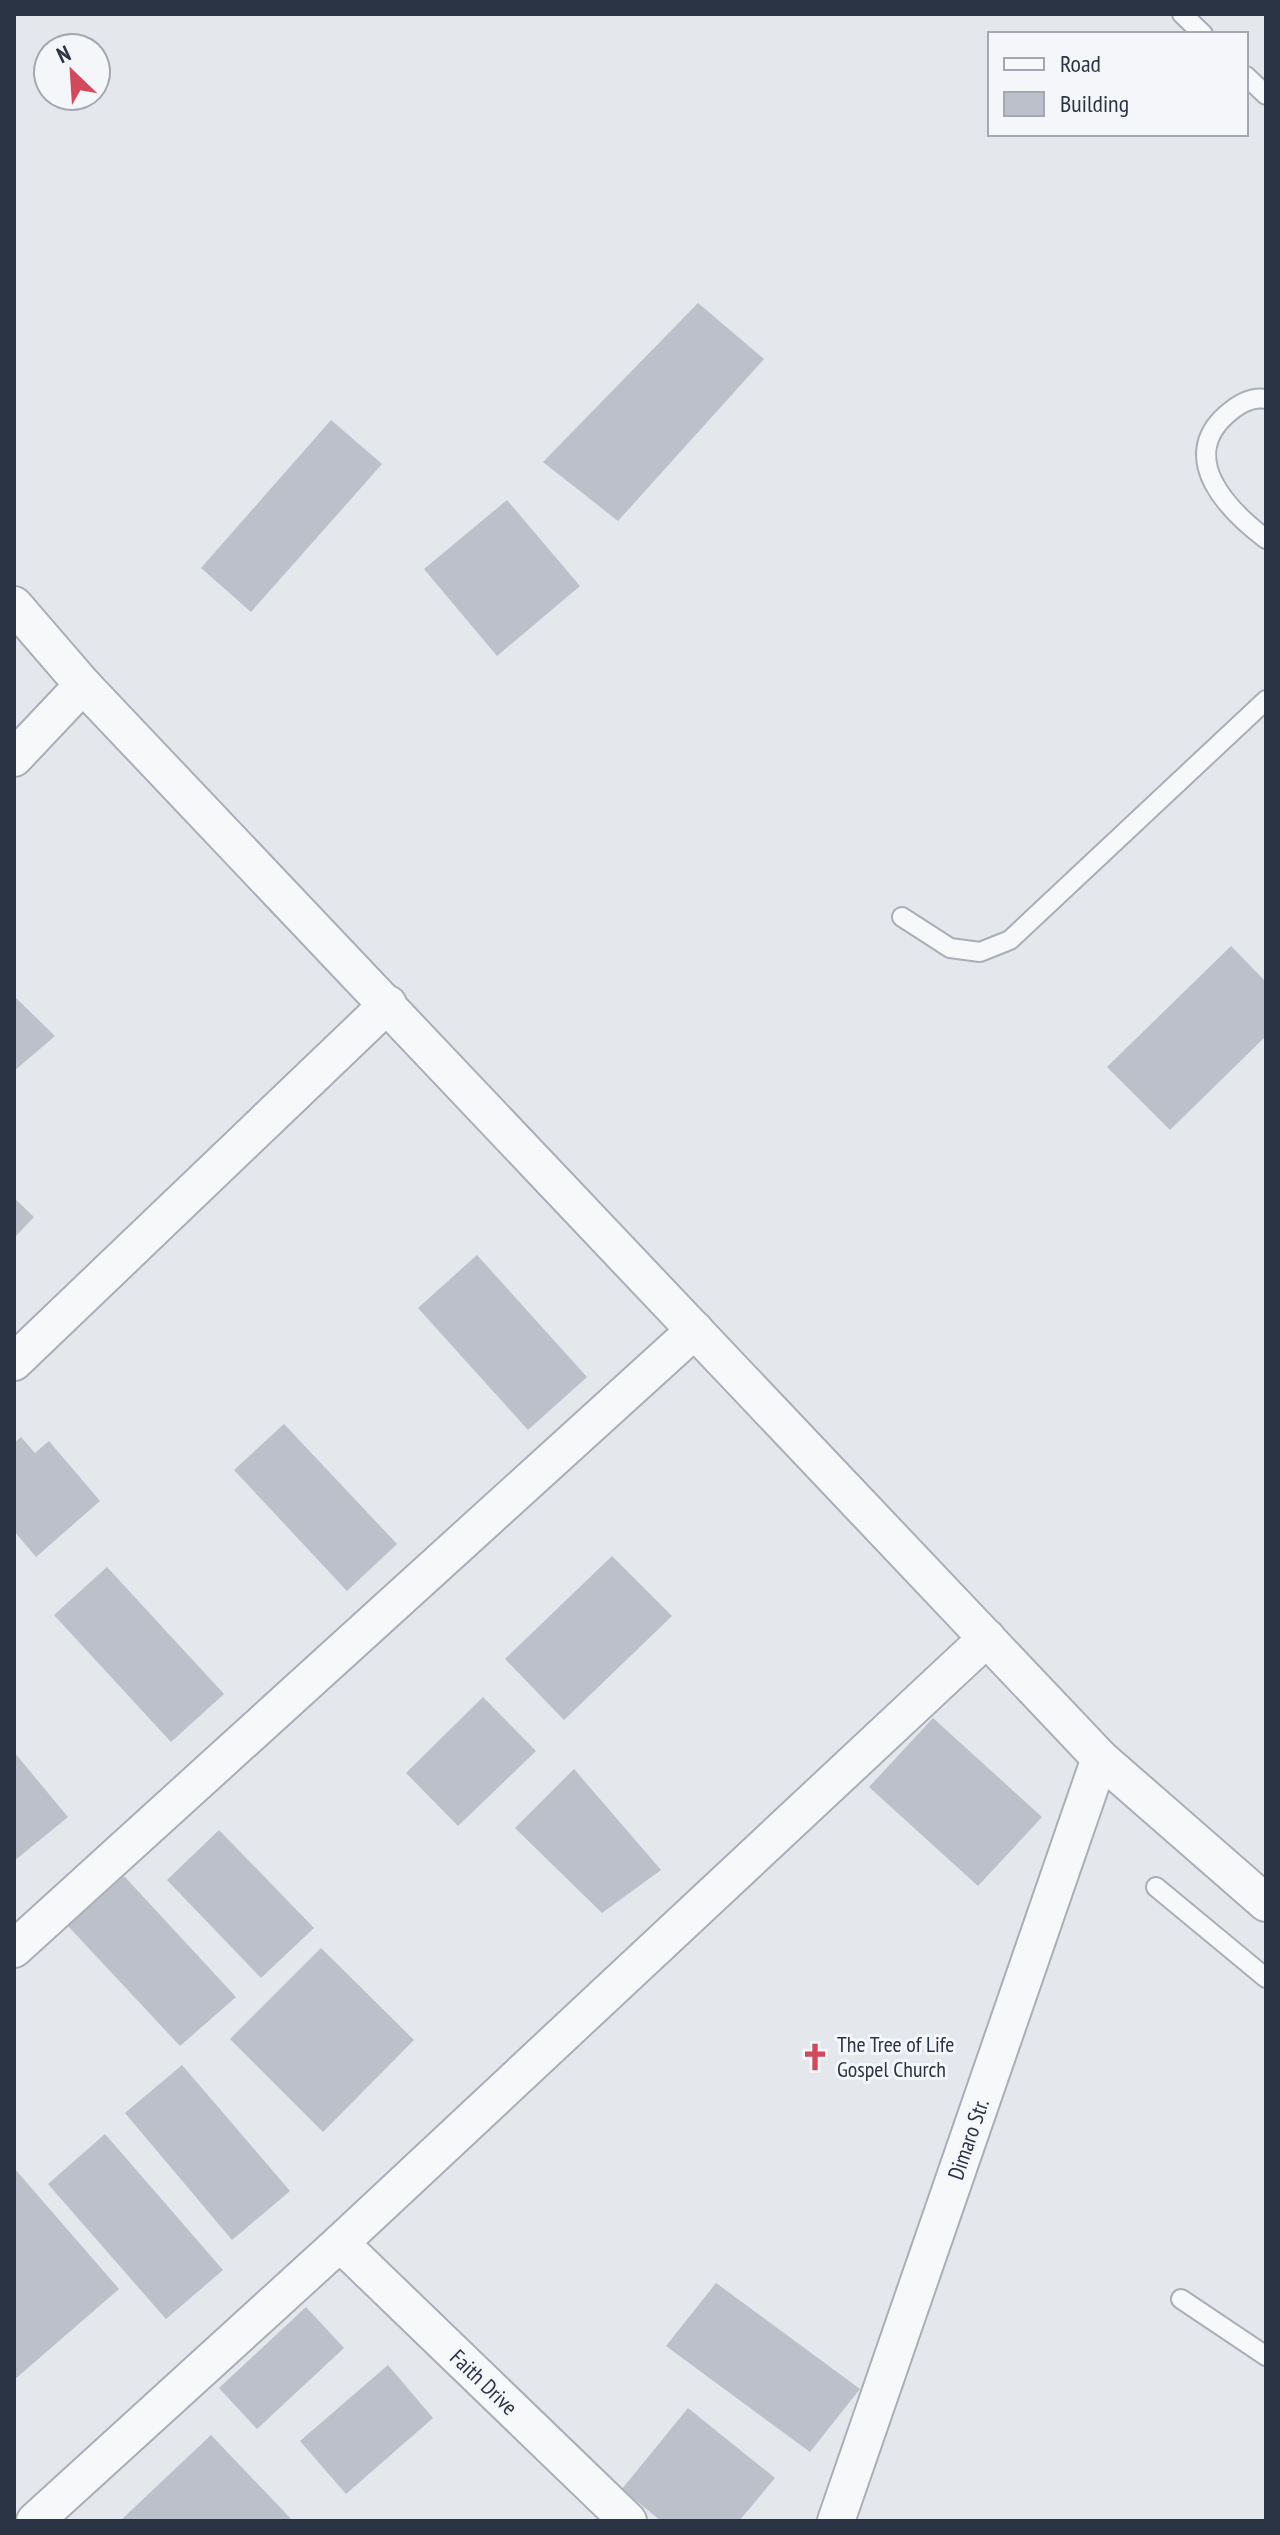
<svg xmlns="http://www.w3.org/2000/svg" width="1280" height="2535" viewBox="0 0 1280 2535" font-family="'PT Sans Narrow',sans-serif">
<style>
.building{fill:#bbc0ca}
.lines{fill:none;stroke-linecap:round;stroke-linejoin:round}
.service-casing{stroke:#a9aeb7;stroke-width:22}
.minor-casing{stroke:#a9aeb7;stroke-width:40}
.service{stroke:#f7f8fa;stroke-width:18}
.minor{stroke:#f7f8fa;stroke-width:36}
.labels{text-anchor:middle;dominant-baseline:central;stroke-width:6;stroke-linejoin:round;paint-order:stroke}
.poi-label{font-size:22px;fill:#2b3445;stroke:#f4f6f9;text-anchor:start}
.street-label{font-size:22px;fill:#2b3445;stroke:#f4f6f9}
</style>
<rect width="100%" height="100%" fill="#e4e7ec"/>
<g class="building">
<path d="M698 303 764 359 618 521 543 462Z"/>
<path d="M331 420 382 464 251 612 201 568Z"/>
<path d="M507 500 580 586 497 656 424 569Z"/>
<path d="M1231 946 1266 982V1036L1170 1130 1107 1067Z"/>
<path d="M14 996 55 1036 14 1071Z"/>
<path d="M14 1198 34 1217 14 1238Z"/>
<path d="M477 1255 587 1377 528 1430 418 1308Z"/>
<path d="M284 1424 397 1544 347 1591 234 1470Z"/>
<path d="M21 1437 35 1453 49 1441 100 1501 36 1557 14 1531V1443Z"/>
<path d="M612 1556 672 1616 564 1720 505 1659Z"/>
<path d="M107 1567 224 1694 171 1742 54 1615Z"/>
<path d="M483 1697 536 1751 458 1826 406 1773Z"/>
<path d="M933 1718 1042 1817 978 1886 869 1787Z"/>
<path d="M14 1752 68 1817 14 1861Z"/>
<path d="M574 1769 661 1870 602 1913 515 1828Z"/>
<path d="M219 1830 314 1928 261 1978 167 1880Z"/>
<path d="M124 1876 236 1997 180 2046 68 1926Z"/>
<path d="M321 1948 414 2040 323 2132 230 2039Z"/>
<path d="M182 2065 290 2191 232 2240 125 2113Z"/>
<path d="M105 2134 223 2270 166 2319 48 2184Z"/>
<path d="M14 2168 119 2289 14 2380Z"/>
<path d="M716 2283 860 2389 810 2452 666 2346Z"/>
<path d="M306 2307 344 2348 257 2429 219 2388Z"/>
<path d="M388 2365 433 2418 346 2494 300 2441Z"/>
<path d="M688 2408 775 2478 739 2521H661L622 2489Z"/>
<path d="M211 2435 293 2521H120Z"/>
</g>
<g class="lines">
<defs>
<g id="service">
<path d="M1182 14 1203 34"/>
<path d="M1246 76 1266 95"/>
<path d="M1266 399C1251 396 1237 405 1226 415 1177 459 1229 511 1266 539"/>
<path d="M902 917 950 948 980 952 1010 940 1266 700"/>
<path d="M1156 1887 1266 1978"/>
<path d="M1181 2299 1266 2356"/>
</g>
<g id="minor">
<path d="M14 605 83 685 1100 1758 1266 1903"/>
<path d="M14 758 83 685"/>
<path d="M14 1362 388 1004"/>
<path d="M14 1949 695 1330"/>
<path d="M340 2243 628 2521"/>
<path d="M35 2521 340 2243 987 1638"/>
<path d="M836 2521 1100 1758"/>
</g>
</defs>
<use href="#service" class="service-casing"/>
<use href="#minor" class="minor-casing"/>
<use href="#service" class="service"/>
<use href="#minor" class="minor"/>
</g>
<defs>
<symbol id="church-bare" viewBox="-9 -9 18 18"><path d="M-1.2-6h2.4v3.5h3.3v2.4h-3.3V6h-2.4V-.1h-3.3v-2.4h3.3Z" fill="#d1495b" stroke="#f4f6f9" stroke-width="2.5" paint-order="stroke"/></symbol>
</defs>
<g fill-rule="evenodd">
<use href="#church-bare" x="795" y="2037" width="40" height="40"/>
</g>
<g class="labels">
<g class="poi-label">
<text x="837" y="2044">The Tree of Life<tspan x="837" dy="25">Gospel Church</tspan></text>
</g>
<g class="street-label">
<text transform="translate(968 2139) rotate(-71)">Dimaro Str.</text>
<text transform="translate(484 2382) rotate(44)">Faith Drive</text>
</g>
</g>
<rect width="1280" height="2535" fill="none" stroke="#2b3445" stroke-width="32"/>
<rect x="988" y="32" width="260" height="104" fill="#f4f6f9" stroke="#a4a8b1" stroke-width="2"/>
<rect x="1004" y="58" width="40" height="12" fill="#f7f8fa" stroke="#a4a8b1" stroke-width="2"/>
<text x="1060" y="72" font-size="24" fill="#2b3445">Road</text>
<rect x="1004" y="92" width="40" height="24" fill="#bbc0ca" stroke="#a4a8b1" stroke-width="2"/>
<text x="1060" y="112" font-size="24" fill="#2b3445">Building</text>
<g transform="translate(72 72) rotate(335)"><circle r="38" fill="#f4f6f9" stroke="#a4a8b1" stroke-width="2"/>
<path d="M0-6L14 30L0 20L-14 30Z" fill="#d1495b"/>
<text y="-12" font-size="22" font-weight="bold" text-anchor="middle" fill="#2b3445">N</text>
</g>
</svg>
